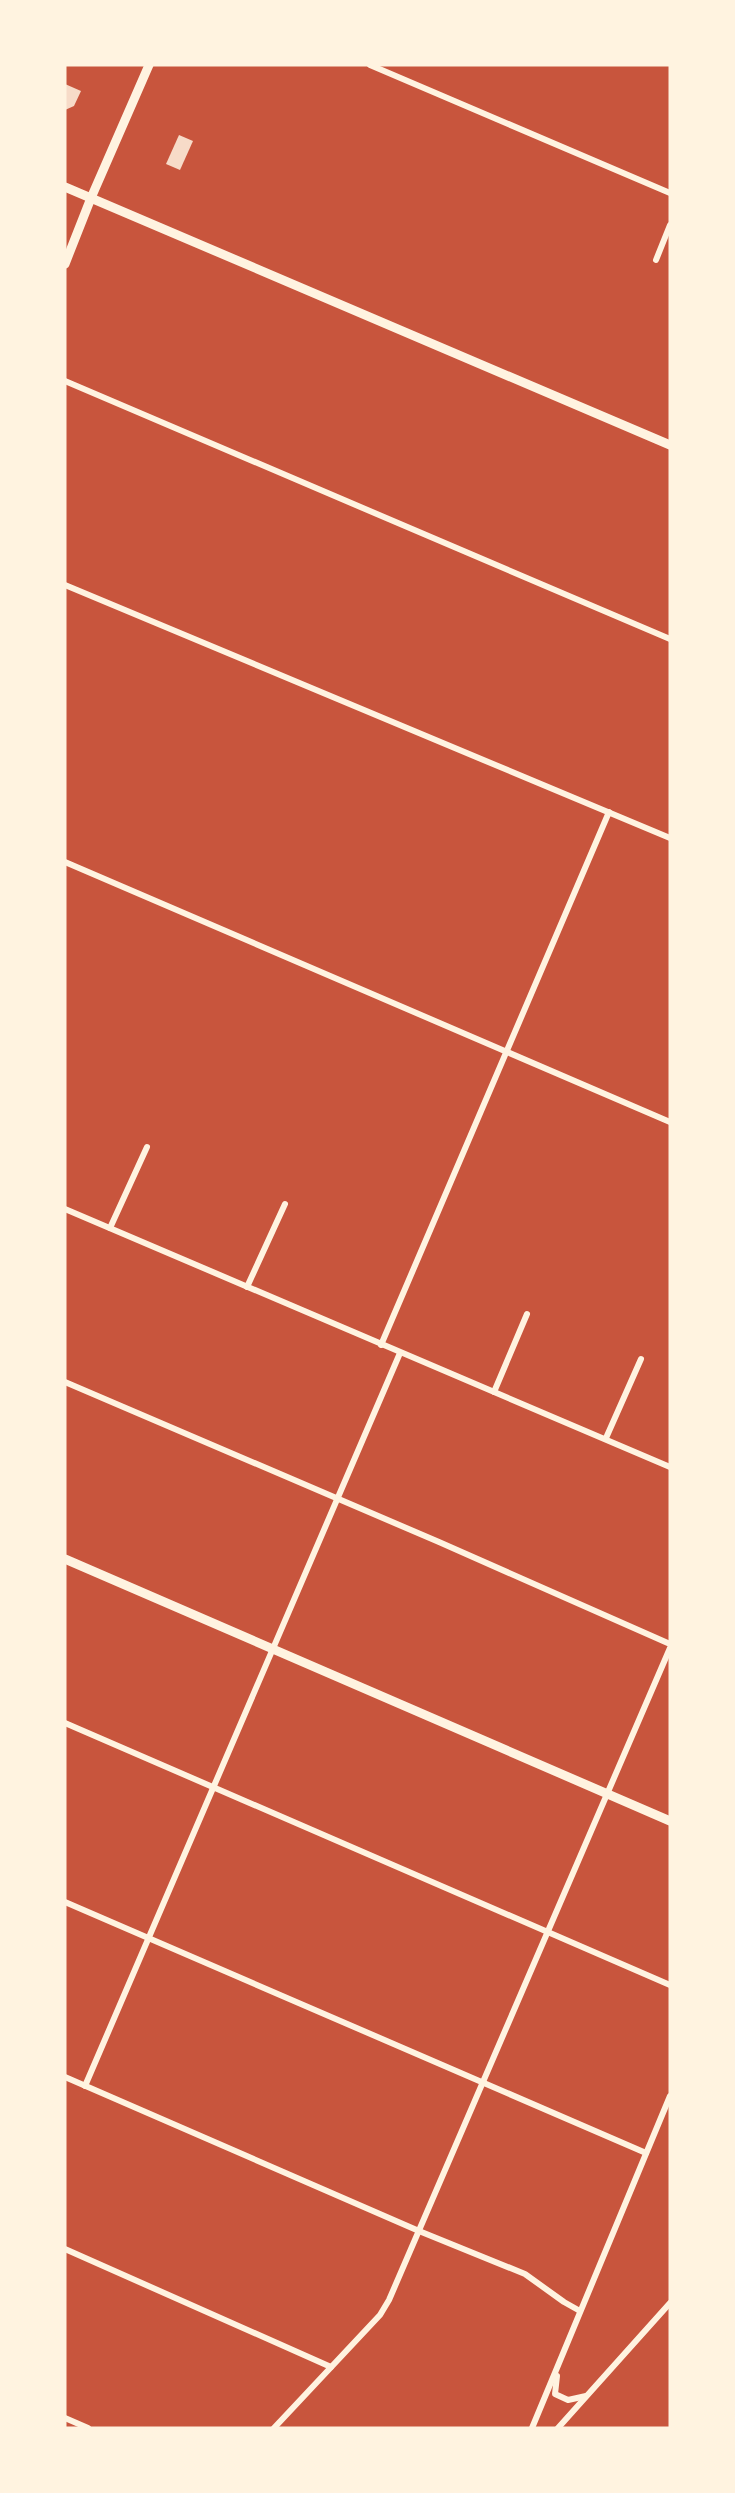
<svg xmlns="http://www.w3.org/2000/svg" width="735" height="2493" viewBox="0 0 735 2493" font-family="'Noto Sans',sans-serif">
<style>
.building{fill:#f7dbc8}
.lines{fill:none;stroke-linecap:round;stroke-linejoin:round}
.minor{stroke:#fff3e0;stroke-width:6}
.secondary{stroke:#fff3e0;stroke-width:9}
</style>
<rect width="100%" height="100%" fill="#c8553d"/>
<g class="building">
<path d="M65 84 81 91 74 106 65 110Z"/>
<path d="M179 135 193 141 180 170 166 164Z"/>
</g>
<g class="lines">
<g class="minor">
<path d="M370 65 670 193"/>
<path d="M656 260 670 225"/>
<path d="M65 381 670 639"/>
<path d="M65 585 670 838"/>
<path d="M65 862 670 1122"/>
<path d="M65 1209 670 1467"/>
<path d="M110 1228 147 1147"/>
<path d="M247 1287 285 1204"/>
<path d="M381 1345 609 812"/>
<path d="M65 1382 439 1542 670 1644"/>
<path d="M494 1392 527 1314"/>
<path d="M606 1438 641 1359"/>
<path d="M65 1723 670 1985"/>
<path d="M65 1902 646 2153"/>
<path d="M65 2077 419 2231 525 2274 564 2302 580 2311"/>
<path d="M85 2086 400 1353"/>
<path d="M65 2249 331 2367"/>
<path d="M557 2376 555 2394 568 2400 586 2396"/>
<path d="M65 2418 88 2428"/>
<path d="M274 2428 380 2315 389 2300 670 1648"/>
<path d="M532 2428 670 2096"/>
<path d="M558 2428 670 2303"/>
</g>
<g class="secondary">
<path d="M65 187 670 445"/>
<path d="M65 264 91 198 149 65"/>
<path d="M65 1559 670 1821"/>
</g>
</g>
<rect width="735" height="2493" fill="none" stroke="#fff3e0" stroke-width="133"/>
</svg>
